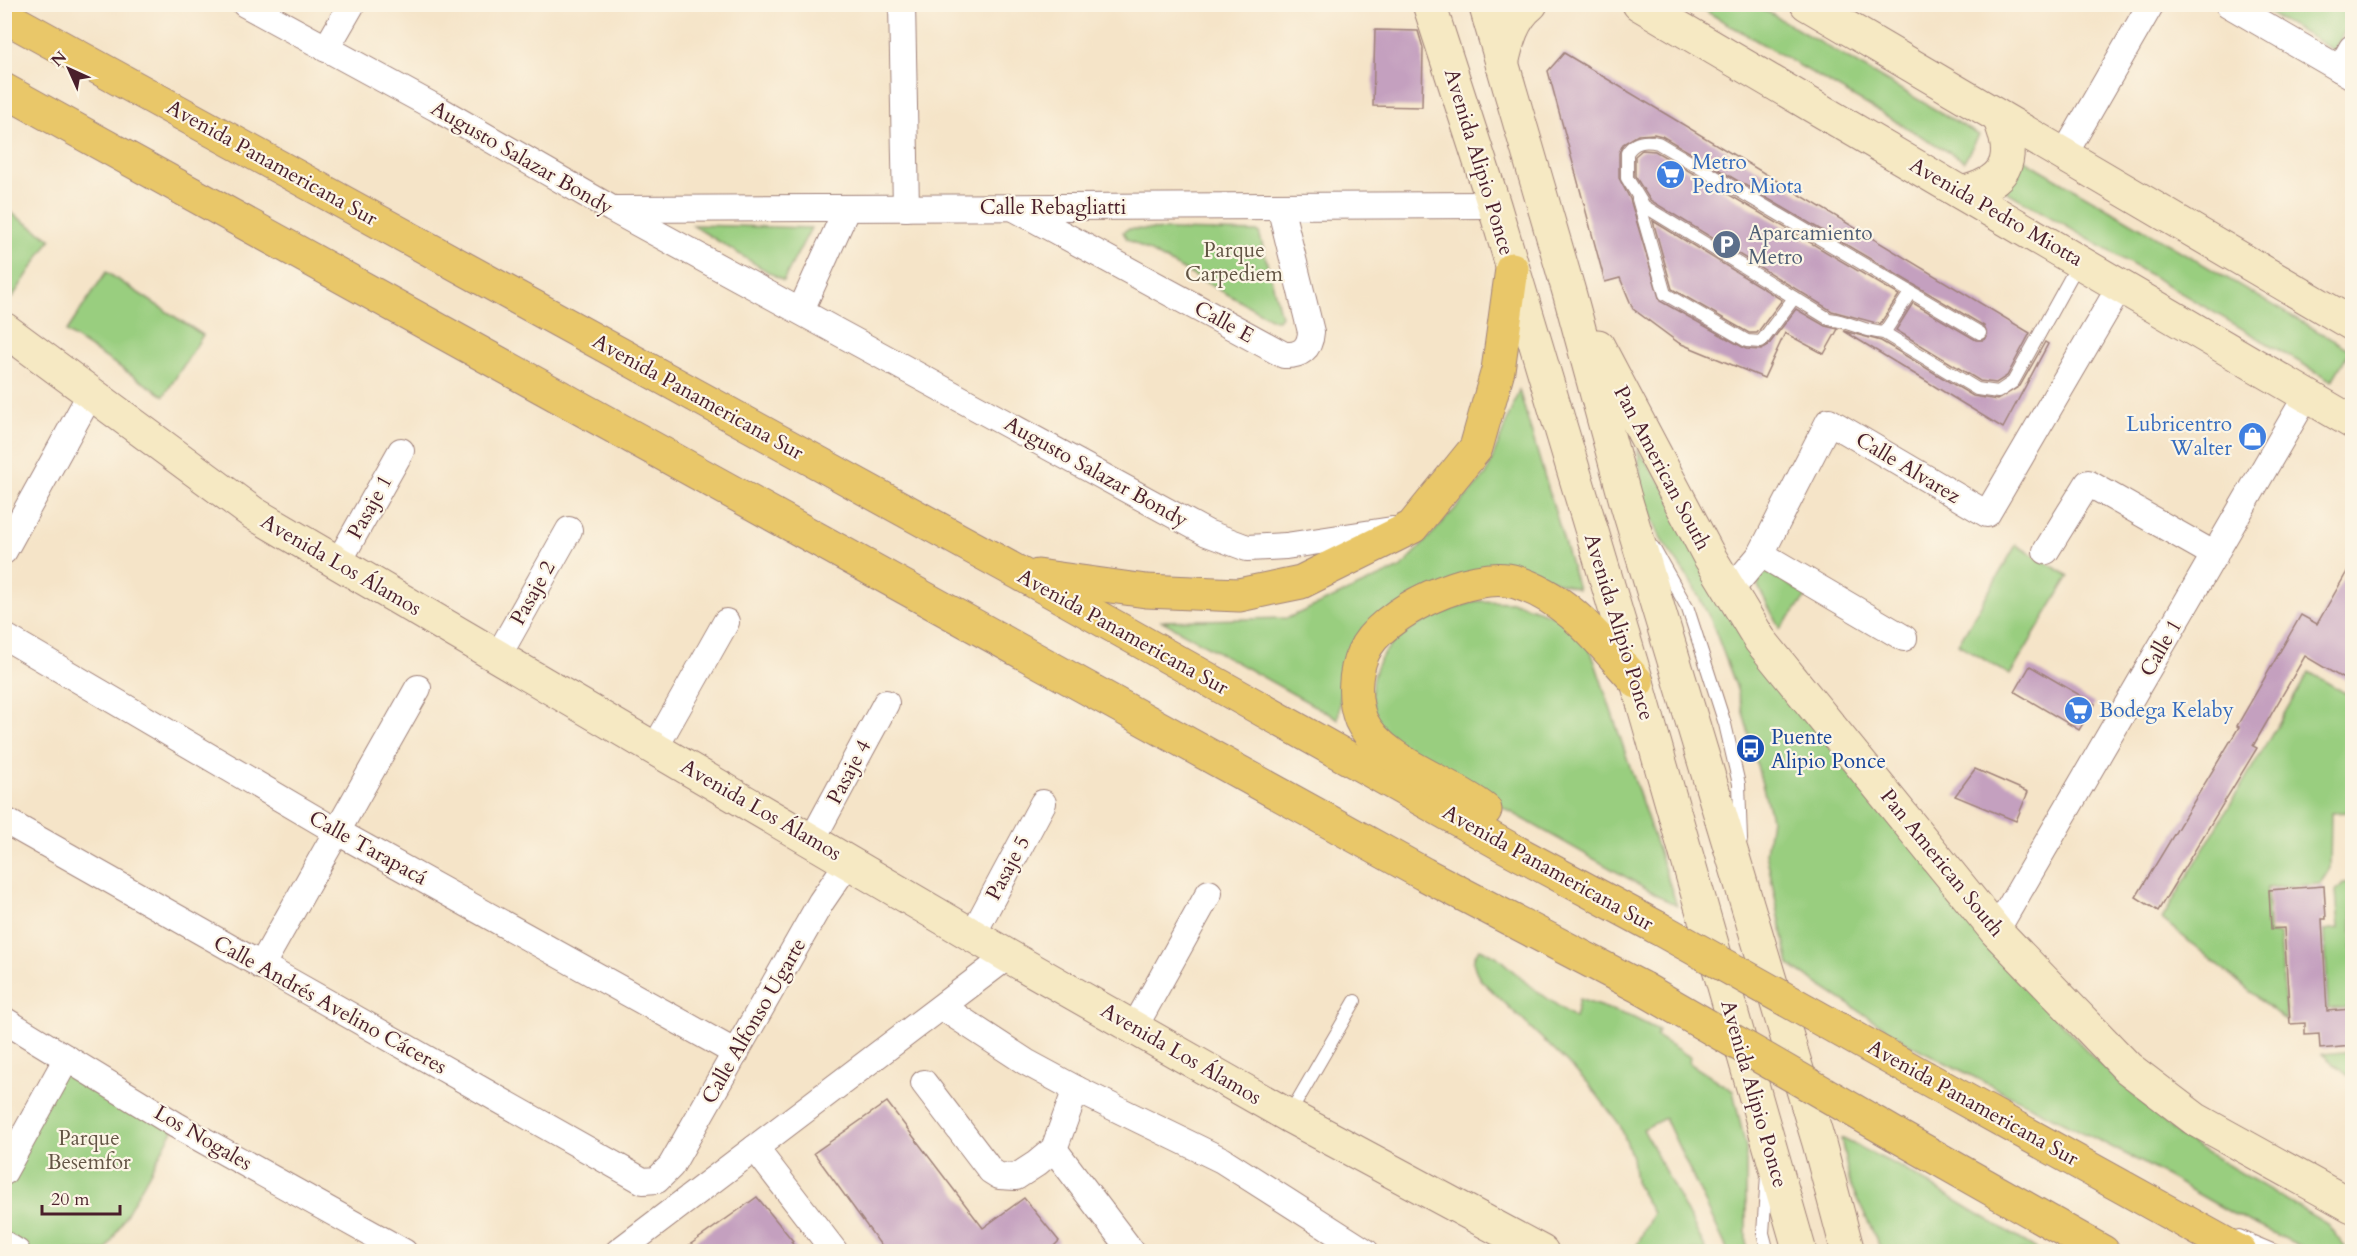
<svg xmlns="http://www.w3.org/2000/svg" width="2357" height="1256" viewBox="0 0 2357 1256" font-family="Cardo,serif">
<style>
.green{fill:#99ce7f;stroke:#727655;stroke-width:1.5}
.building{fill:#c4a0bf}
.lines{fill:none;stroke-linecap:round;stroke-linejoin:round}
.lane-casing{stroke:#a0827a;stroke-width:14}
.street-casing{stroke:#a0827a;stroke-width:28}
.secondary-casing{stroke:#a0827a;stroke-width:35}
.highway-casing{stroke:#a0827a;stroke-width:35}
.lane{stroke:#fff;stroke-width:12}
.street{stroke:#fff;stroke-width:26}
.secondary{stroke:#f6e9c3;stroke-width:33}
.highway{stroke:#e9c769;stroke-width:33}
.highway-bridge-casing{stroke:#a0827a;stroke-width:35;stroke-linecap:butt}
.highway-bridge{stroke:#e9c769;stroke-width:33}
.labels{text-anchor:middle;dominant-baseline:central;stroke-width:4.5;stroke-linejoin:round;paint-order:stroke}
.street-label{font-size:21px;fill:#4a1f2b;stroke:#fcf5e5}
.shop-label{font-size:21px;fill:#366cbe;stroke:#fcf5e5;text-anchor:start}
.service-label{font-size:21px;fill:#4e5e75;stroke:#fcf5e5;text-anchor:start}
.park-label{font-size:21px;fill:#625444;stroke:#fcf5e5}
.transit-label{font-size:21px;fill:#164399;stroke:#fcf5e5;text-anchor:start}
</style>
<rect width="100%" height="100%" fill="#fcf5e5"/>
<filter id="ink" filterUnits="userSpaceOnUse"><feTurbulence type="fractalNoise" baseFrequency=".0167" numOctaves="2"/><feDisplacementMap in="SourceGraphic" scale="12" xChannelSelector="R" yChannelSelector="G"/><feConvolveMatrix kernelMatrix="1 2 1 2 8 2 1 2 1" color-interpolation-filters="sRGB"/></filter>
<filter id="wash" filterUnits="userSpaceOnUse"><feTurbulence type="fractalNoise" baseFrequency=".008" numOctaves="4" result="noise"/><feDisplacementMap in="SourceGraphic" scale="24" xChannelSelector="R" yChannelSelector="G"/><feGaussianBlur stdDeviation="1.35" result="paint"/><feColorMatrix in="noise" values="0 0 0 0 0 0 0 0 0 0 0 0 0 0 0 0 0 1.4 0 .05"/><feComposite in="paint" operator="in"/></filter>
<g filter="url(#wash)">
<rect width="100%" height="100%" fill="#f5e4c8"/>
<g class="green">
<path d="M1695 5H1756L1979 135 1964 161Z"/>
<path d="M2254 5H2352V18L2334 50Z"/>
<path d="M2023 159 2350 350 2332 381 2004 190Z"/>
<path d="M5 209 51 239 12 298 5 293Z"/>
<path d="M692 225 811 228 783 281Z"/>
<path d="M1128 229 1259 232 1281 316 1278 320H1274L1127 239 1123 232Z"/>
<path d="M106 272 203 335 164 396 66 332Z"/>
<path d="M1519 390 1578 589 1518 568 1460 576 1344 665 1338 719 1162 621 1288 618 1402 567 1486 475Z"/>
<path d="M1638 450 1979 928 2055 1017 2099 1063 2179 1136 2327 1224 2348 1251H2311L2233 1214 2145 1164 1911 1045 1789 965 1766 853 1771 818 1736 686 1711 620 1689 579 1662 541 1642 495Z"/>
<path d="M2016 545 2069 576 2010 675 1958 644Z"/>
<path d="M1768 571 1807 596 1780 629 1758 586 1761 576Z"/>
<path d="M1476 601 1514 602 1555 616 1587 639 1677 906 1403 751C1395 743 1385 734 1378 724 1374 719 1374 709 1373 702 1362 642 1431 615 1476 601Z"/>
<path d="M2309 672 2352 697V812L2331 813 2330 868 2320 884 2267 888 2269 933 2280 934 2286 1021 2162 919Z"/>
<path d="M2352 882V1007L2328 1009 2325 930 2339 928 2336 891 2343 883Z"/>
<path d="M1480 949 1496 956 1530 986 1575 1018 1579 999 1632 1017 1658 1030 1656 1036 1690 1057 1689 1063 1733 1091 1746 1148V1251H1728L1665 1118 1643 1129 1707 1251H1634L1653 1213 1635 1182 1632 1157 1620 1125 1588 1083 1480 979C1474 967 1469 959 1480 949Z"/>
<path d="M2352 1051V1079L2322 1054Z"/>
<path d="M67 1058 176 1125 106 1251H17L5 1244V1172Z"/>
<path d="M1841 1138 1902 1168 2040 1251H1882L1850 1184Z"/>
</g>
<g id="blocks">
<g class="building">
<path d="M1375 30 1418 31 1423 48 1422 107 1373 106Z"/>
<path d="M1564 53 2030 333 2007 376 1996 383 1980 381 1896 330 1913 303 1976 340H1984L1987 337 1984 326 1662 136 1654 134 1638 135 1623 144 1619 153V178L1630 199 1660 301 1746 349 1761 350 1767 347 1796 309 1825 326 1838 329 1824 354 1785 333 1764 378 1679 343 1633 309 1620 278 1605 282 1548 71Z"/>
<path d="M1642 150 1655 151 1899 295 1880 324 1832 311 1650 200 1635 176V156Z"/>
<path d="M1653 221 1782 300 1757 333H1749L1672 289Z"/>
<path d="M1844 331 1881 341 1973 396 1997 400 2020 386 2045 342 2048 344 2003 428Z"/>
<path d="M2352 563V684L2305 656 2253 746 2257 748 2158 911 2136 897 2239 727 2237 726 2301 615 2317 624Z"/>
<path d="M2030 666 2095 704 2079 730 2015 692Z"/>
<path d="M1975 769 2028 792 2016 821 1955 796Z"/>
<path d="M2324 886 2326 919H2322L2327 1011 2352 1009V1046L2320 1049 2319 1034 2305 1035V1023L2290 1024 2284 928 2271 929 2269 890Z"/>
<path d="M887 1102 983 1228 1024 1198 1059 1241 1049 1251H885L814 1153Z"/>
<path d="M757 1197 793 1241 791 1242 798 1251H681Z"/>
</g>
</g>
</g>
<g filter="url(#ink)">
<use href="#blocks" fill-opacity="0" stroke="#a0827a" stroke-width="1.5"/>
<g class="lines">
<defs>
<g id="lane">
<path d="M1638 199 1665 294 1747 341 1761 342 1794 298"/>
<path d="M1884 333 1910 293"/>
<path d="M1980 333 1658 143C1645 140 1634 141 1627 153V178L1644 206 1829 319C1849 321 1864 332 1884 333L1977 389 1998 392 2013 382 2078 264"/>
<path d="M1653 547 1688 609 1725 724 1739 784 1741 840"/>
<path d="M1289 1115 1355 1001"/>
<path d="M1767 1175 1763 1233 1768 1252"/>
<path d="M2239 1236 2277 1252"/>
</g>
<g id="street">
<path d="M245 4 438 109 612 209 1207 533 1247 548 1286 546 1392 530"/>
<path d="M902 4 906 208"/>
<path d="M2228 4 2352 76"/>
<path d="M326 49 352 4"/>
<path d="M2340 69 2352 48"/>
<path d="M2064 155 2151 4"/>
<path d="M615 209 1494 205"/>
<path d="M1016 209 1284 355C1300 356 1310 349 1311 332L1280 206"/>
<path d="M801 310 847 208"/>
<path d="M4 551 91 393"/>
<path d="M2046 551 2088 483 2215 555"/>
<path d="M1761 554 1904 638"/>
<path d="M338 563 401 451"/>
<path d="M1729 592 1761 554 1829 421 1987 514 2121 285"/>
<path d="M4 636 336 831 736 1053"/>
<path d="M498 656 569 530"/>
<path d="M655 748 726 622"/>
<path d="M4 820 643 1181 657 1180 671 1166 821 902 849 861"/>
<path d="M812 840 886 703"/>
<path d="M1996 931 2307 395"/>
<path d="M973 934 1043 803"/>
<path d="M261 966 418 688"/>
<path d="M942 1007 1026 1062 1076 1089 1222 1160 1366 1252"/>
<path d="M4 1020 176 1125 404 1252"/>
<path d="M1134 1028 1209 893"/>
<path d="M924 1083 991 1171 999 1176 1016 1177 1036 1164 1054 1149 1076 1089"/>
<path d="M755 1148 835 1252"/>
<path d="M1054 1149 1132 1252"/>
<path d="M4 1172 67 1058"/>
<path d="M4 1244 17 1252"/>
<path d="M618 1252 1008 956"/>
</g>
<g id="secondary">
<path d="M1429 4 1494 205 1637 682 1800 1252"/>
<path d="M1485 4 1569 292 1625 498 1819 1143 1848 1252"/>
<path d="M1639 4 2352 422"/>
<path d="M1807 4 2352 324"/>
<path d="M1502 64C1507 42 1512 19 1531 4"/>
<path d="M1962 193C2005 182 2017 162 2000 120"/>
<path d="M4 329 253 513 1008 956 1289 1116 1542 1252"/>
<path d="M1598 346 1709 556 1760 640 1996 931 2128 1068 2195 1119 2352 1206"/>
</g>
<g id="highway">
<path d="M4 16 1019 573 1505 846 1658 928"/>
<path d="M4 90 1424 874 1642 988"/>
<path d="M1038 576 1146 591 1239 595 1301 582 1412 527 1476 448 1498 370 1512 269"/>
<path d="M1485 810C1450 781 1382 764 1361 720 1353 700 1354 673 1363 653 1380 612 1474 569 1516 582 1570 599 1600 642 1637 682"/>
<path d="M1926 1078 2240 1252"/>
<path d="M1896 1135 2103 1252"/>
</g>
</defs>
<use href="#lane" class="lane-casing"/>
<use href="#street" class="street-casing"/>
<use href="#secondary" class="secondary-casing"/>
<use href="#highway" class="highway-casing"/>
<use href="#lane" class="lane"/>
<use href="#street" class="street"/>
<use href="#secondary" class="secondary"/>
<use href="#highway" class="highway"/>
<defs>
<g id="highway-bridge">
<path d="M1658 928 1926 1078"/>
<path d="M1642 988 1896 1135"/>
</g>
</defs>
<use href="#highway-bridge" class="highway-bridge-casing"/>
<use href="#highway-bridge" class="highway-bridge"/>
</g>
</g>
<defs>
<symbol id="supermarket-disc" viewBox="-11 -11 22 22"><circle r="9.5" fill="#3f7fe0" stroke="#fcf5e5"/><path d="M-6-5.5h2.5l.6 2H6L4.5 2H-2.5L-4.4-4H-6ZM-1.5 3.2a1.3 1.3 0 1 0 .1 0ZM3 3.2a1.3 1.3 0 1 0 .1 0Z" fill="#fff"/></symbol>
<symbol id="parking-disc" viewBox="-11 -11 22 22"><circle r="9.5" fill="#5c6f8a" stroke="#fcf5e5"/><path d="M-3.5-5.5H1a3.5 3.5 0 0 1 0 7H-1V5.5H-3.5ZM-1-3.4V-.6H.8a1.4 1.4 0 0 0 0-2.8Z" fill="#fff"/></symbol>
<symbol id="shop-disc" viewBox="-11 -11 22 22"><circle r="9.5" fill="#3f7fe0" stroke="#fcf5e5"/><path d="M-5-2.5h2.3a2.7 3.5 0 0 1 5.4 0H5L5.5 6h-11ZM-1.5-2.5h3a1.5 2.3 0 0 0-3 0Z" fill="#fff"/></symbol>
<symbol id="bus-disc" viewBox="-11 -11 22 22"><circle r="9.5" fill="#1a4fb4" stroke="#fcf5e5"/><path d="M-5-6H5V4H4V6H2V4H-2V6H-4V4H-5ZM-3.5-4V0h7V-4ZM-3.5 1.2v1.5H-2V1.2ZM2 1.2v1.5H3.5V1.2Z" fill="#fff"/></symbol>
</defs>
<g fill-rule="evenodd">
<use href="#supermarket-disc" x="1654" y="158" width="33" height="33"/>
<use href="#parking-disc" x="1710" y="228" width="33" height="33"/>
<use href="#shop-disc" x="2236" y="420" width="33" height="33"/>
<use href="#supermarket-disc" x="2062" y="694" width="33" height="33"/>
<use href="#bus-disc" x="1734" y="732" width="33" height="33"/>
</g>
<g class="labels">
<g class="street-label">
<text transform="translate(522 158) rotate(30)">Augusto Salazar Bondy</text>
<text transform="translate(1479 162) rotate(73)">Avenida Alipio Ponce</text>
<text transform="translate(272 163) rotate(29)">Avenida Panamericana Sur</text>
<text x="1053" y="207">Calle Rebagliatti</text>
<text transform="translate(1996 212) rotate(30)">Avenida Pedro Miotta</text>
<text transform="translate(1224 322) rotate(29)">Calle E</text>
<text transform="translate(698 397) rotate(29)">Avenida Panamericana Sur</text>
<text transform="translate(1662 468) rotate(62)">Pan American South</text>
<text transform="translate(1908 468) rotate(31)">Calle Alvarez</text>
<text transform="translate(1096 472) rotate(29)">Augusto Salazar Bondy</text>
<text transform="translate(370 507) rotate(-61)">Pasaje 1</text>
<text transform="translate(341 565) rotate(30)">Avenida Los Álamos</text>
<text transform="translate(533 593) rotate(-61)">Pasaje 2</text>
<text transform="translate(1619 627) rotate(73)">Avenida Alipio Ponce</text>
<text transform="translate(1123 632) rotate(29)">Avenida Panamericana Sur</text>
<text transform="translate(2161 648) rotate(-60)">Calle 1</text>
<text transform="translate(849 772) rotate(-62)">Pasaje 4</text>
<text transform="translate(761 810) rotate(30)">Avenida Los Álamos</text>
<text transform="translate(368 848) rotate(29)">Calle Tarapacá</text>
<text transform="translate(1942 863) rotate(51)">Pan American South</text>
<text transform="translate(1008 868) rotate(-62)">Pasaje 5</text>
<text transform="translate(1548 868) rotate(29)">Avenida Panamericana Sur</text>
<text transform="translate(330 1005) rotate(29)">Calle Andrés Avelino Cáceres</text>
<text transform="translate(754 1021) rotate(-60)">Calle Alfonso Ugarte</text>
<text transform="translate(1181 1054) rotate(30)">Avenida Los Álamos</text>
<text transform="translate(1754 1094) rotate(74)">Avenida Alipio Ponce</text>
<text transform="translate(1973 1103) rotate(29)">Avenida Panamericana Sur</text>
<text transform="translate(203 1138) rotate(30)">Los Nogales</text>
</g>
<g class="shop-label">
<text x="1692" y="162">Metro<tspan x="1692" dy="24">Pedro Miota</tspan></text>
<text x="2232" y="424" text-anchor="end">Lubricentro<tspan x="2232" dy="24">Walter</tspan></text>
<text x="2099" y="710">Bodega Kelaby</text>
</g>
<g class="service-label">
<text x="1748" y="233">Aparcamiento<tspan x="1748" dy="24">Metro</tspan></text>
</g>
<g class="park-label">
<text x="1234" y="250">Parque<tspan x="1234" dy="24">Carpediem</tspan></text>
<text x="89" y="1138">Parque<tspan x="89" dy="24">Besemfor</tspan></text>
</g>
<g class="transit-label">
<text x="1771" y="737">Puente<tspan x="1771" dy="24">Alipio Ponce</tspan></text>
</g>
</g>
<rect width="2357" height="1256" fill="none" stroke="#fcf5e5" stroke-width="24"/>
<g transform="translate(69 69) rotate(315)" stroke="#fcf5e5" stroke-width="4.5" paint-order="stroke">
<path d="M0-4.5L10 22L0 15L-10 22Z" fill="#4a1f2b"/>
<text y="-9" font-size="16" font-weight="bold" text-anchor="middle" fill="#4a1f2b">N</text>
</g>
<path d="M42 1205v9h78v-9" fill="none" stroke="#4a1f2b" stroke-width="3"/>
<text x="51" y="1205" font-size="18" fill="#4a1f2b" stroke="#fcf5e5" stroke-width="4.5" paint-order="stroke">20 m</text>
</svg>
